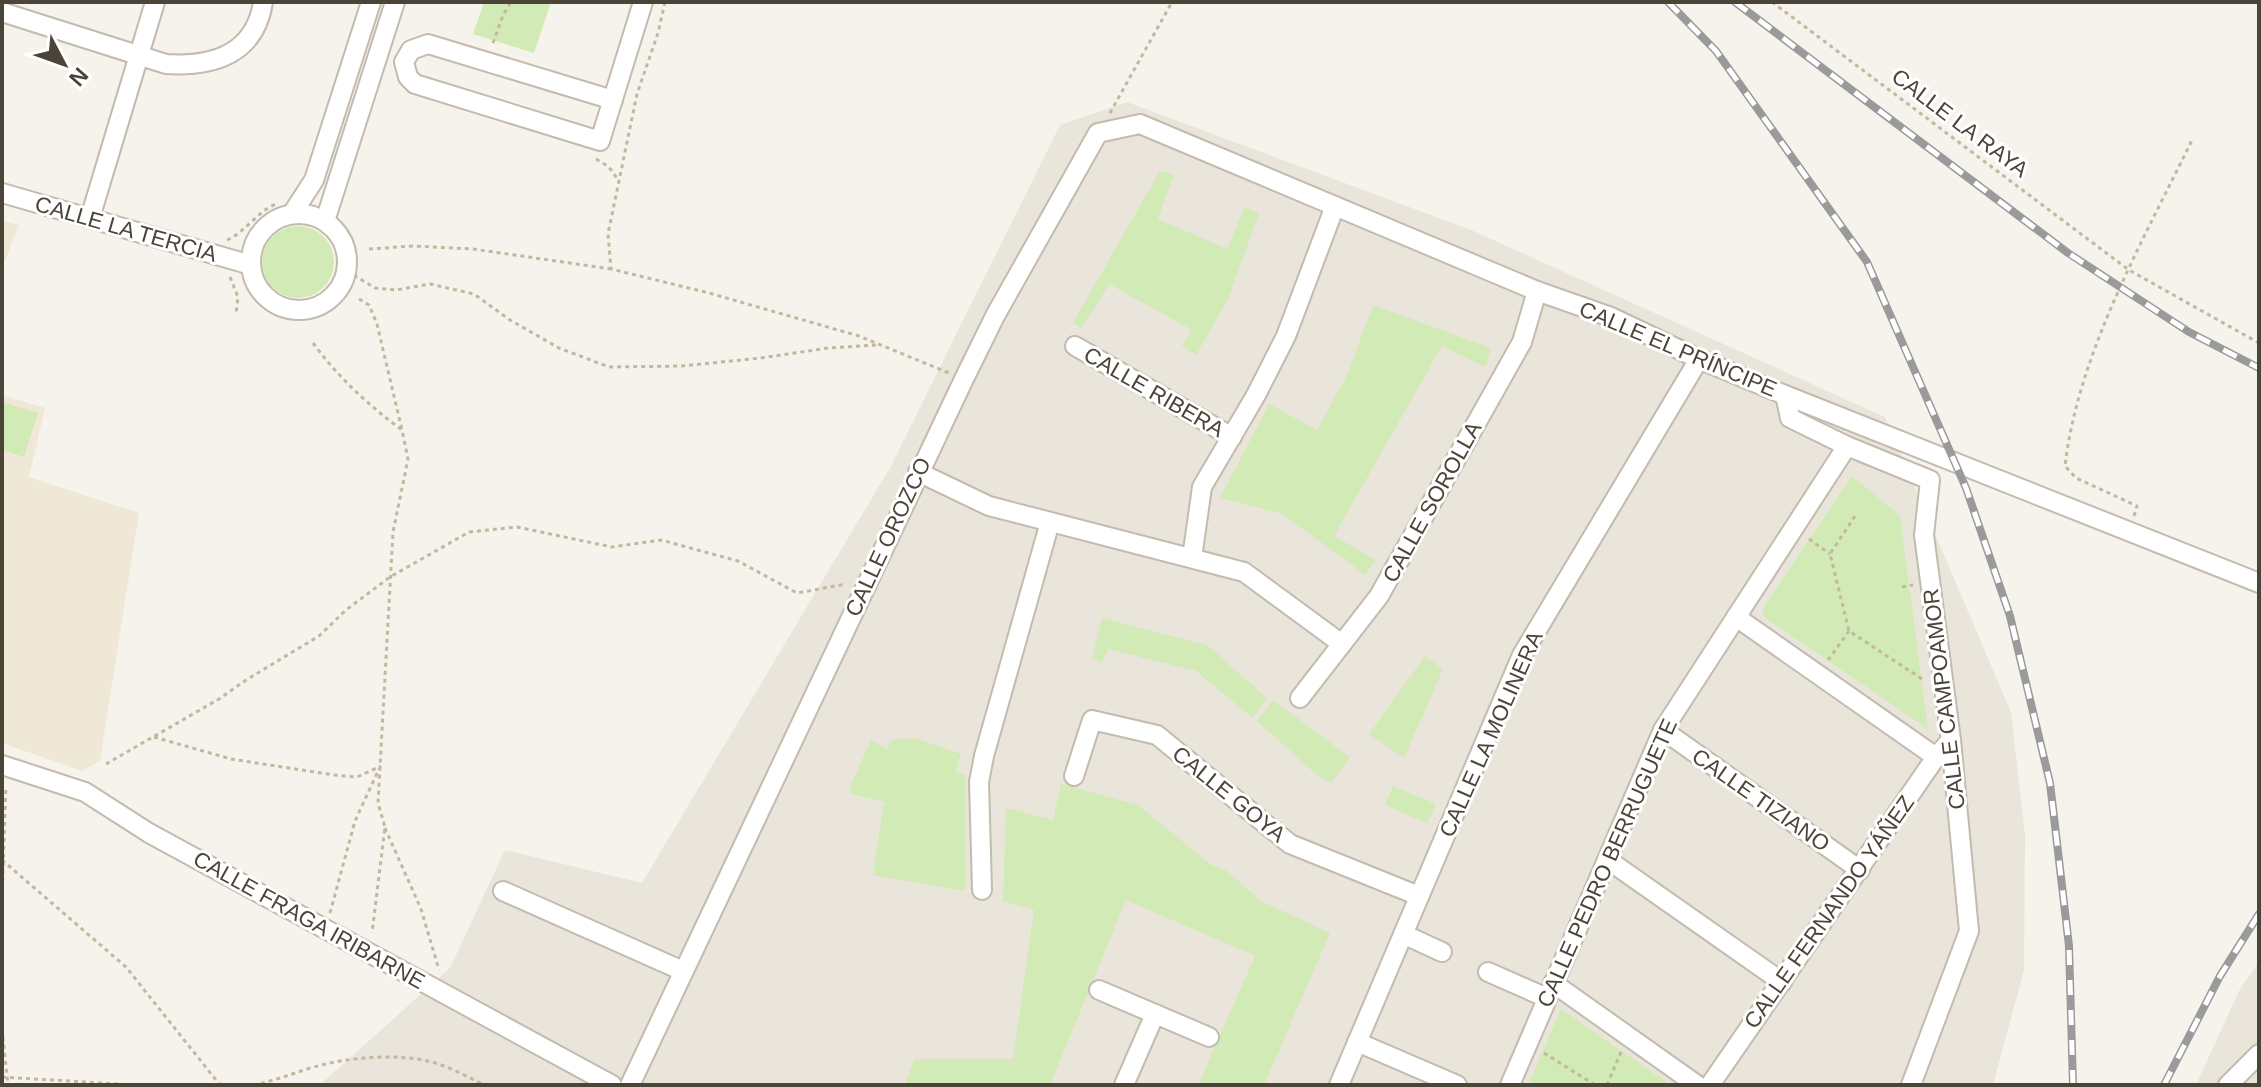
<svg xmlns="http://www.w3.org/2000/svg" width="2261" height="1087" viewBox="0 0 2261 1087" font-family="Arial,sans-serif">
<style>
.residential{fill:#eae5da}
.education{fill:#efe8d6}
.green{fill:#d2eab5}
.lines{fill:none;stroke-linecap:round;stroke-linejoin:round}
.minor-casing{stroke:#c2bbae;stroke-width:22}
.path{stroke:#c4b79f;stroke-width:3;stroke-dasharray:4 4;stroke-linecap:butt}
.minor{stroke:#fff;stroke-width:18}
.rail-casing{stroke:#9a9a9a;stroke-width:8}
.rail{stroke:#fff;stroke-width:5;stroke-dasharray:15;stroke-linecap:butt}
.labels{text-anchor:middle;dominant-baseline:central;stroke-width:6;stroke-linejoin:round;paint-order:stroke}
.street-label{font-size:22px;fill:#4b4439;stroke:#fff}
</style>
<rect width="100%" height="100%" fill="#f6f3ec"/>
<g class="residential">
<path d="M1127 102 1471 230 1885 417 2011 712 2025 836 2024 970 1993 1085H320L450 968 505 850 642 883 891 466 1060 125Z"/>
<path d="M2259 962V1085H2196L2240 989Z"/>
</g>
<g class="education">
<path d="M2 221 19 225 2 268Z"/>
<path d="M2 395 45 408 29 477 139 513 100 761 82 771 2 743Z"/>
</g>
<g class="green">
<path d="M484 2H551L534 53 473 34Z"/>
<path d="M1160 171 1174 174 1158 219 1227 249 1245 207 1259 213 1228 299 1196 355 1182 346 1192 330 1109 284 1082 328 1073 323Z"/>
<circle cx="298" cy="262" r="36"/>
<path d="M1373 305 1491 348 1485 367 1442 346 1334 536 1376 560 1365 575 1283 514 1220 498 1269 404 1317 430 1348 373Z"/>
<path d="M2 402 38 413 24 457 2 450Z"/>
<path d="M1852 476 1900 516 1928 729 1764 617 1763 608Z"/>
<path d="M1102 618 1207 645 1267 698 1253 718 1196 671 1109 649 1102 662 1092 658Z"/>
<path d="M1425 656 1443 669 1404 758 1369 734Z"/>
<path d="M1273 700 1350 757 1331 783 1318 776 1257 721Z"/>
<path d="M914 738 961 754 956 772 965 775V891L873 875 884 802 852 794 849 789 871 740 887 749 892 740Z"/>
<path d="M1061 784 1138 805 1210 864 1227 871 1261 901 1330 933 1264 1085H1198L1255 956 1126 900 1050 1085H905L914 1059H1013L1034 910 1003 901 1006 808 1053 820Z"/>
<path d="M1393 786 1436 804 1427 823 1385 805Z"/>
<path d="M1561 1009 1671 1085H1528Z"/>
</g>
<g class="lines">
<defs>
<g id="minor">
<path d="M2 12 166 64C212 67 255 55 263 2"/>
<path d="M613 100 428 44 411 50 404 62 408 77 415 84 600 141 643 2"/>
<path d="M2 193 251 265"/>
<path d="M292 214 314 180 371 2"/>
<circle cx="299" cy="262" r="48"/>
<path d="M90 218 155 2"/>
<path d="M325 221 395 2"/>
<path d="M1075 346 1232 437"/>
<path d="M1785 395 1790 418 1847 446 1930 480 1924 535 1951 740 1969 931 1911 1085"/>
<path d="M918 472 989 506 1244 572 1342 644"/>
<path d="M1192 558 1202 487 1256 395 1286 336 1335 206"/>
<path d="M1736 617 1936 757"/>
<path d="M1300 698 1379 596 1522 342 1537 291"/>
<path d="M1663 730 1860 870"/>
<path d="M2 765 85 792 149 833 612 1085"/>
<path d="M1074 776 1092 720 1157 735 1290 844 1419 896"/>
<path d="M1608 860 1782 982"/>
<path d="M982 890 979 782 984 756 1050 522"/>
<path d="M503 891 683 971"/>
<path d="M1403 934 1442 952"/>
<path d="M1488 972 1547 998"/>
<path d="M1553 983 1697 1085"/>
<path d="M1099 990 1209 1037"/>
<path d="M1357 1042 1457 1085"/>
<path d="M630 1085 964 379 995 316 1098 133 1140 124 1537 291 1611 317 1699 359 1785 395 2259 583"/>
<path d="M1124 1085 1155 1014"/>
<path d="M1339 1085 1522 655 1699 359"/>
<path d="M1510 1085 1663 730 1847 446"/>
<path d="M1710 1085 1936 757 1951 740"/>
<path d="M2228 1085 2259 1054"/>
</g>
</defs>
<use href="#minor" class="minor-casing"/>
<g class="path">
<path d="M665 2 658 33 637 94 608 234 611 269 709 293 859 336 949 373"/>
<path d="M1772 2 2129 270 2259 343"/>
<path d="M493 43 503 15 511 2"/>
<path d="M1110 113 1172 2"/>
<path d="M596 159 609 167 619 181"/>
<path d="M227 240C247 231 257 211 278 203"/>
<path d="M369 249 413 246 473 249 611 269"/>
<path d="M347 271 375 288 396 290 430 284 474 294 510 320 559 348 609 367 681 366 761 358 828 348 877 345"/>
<path d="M230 277 238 297 236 314"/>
<path d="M359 299 369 305 377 324 402 430"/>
<path d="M313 343C338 377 368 405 402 430L408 459 393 532 378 803 385 827 372 933"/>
<path d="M1855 516 1830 554 1849 631 1925 681"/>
<path d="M2134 516 2137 506 2076 478 2065 466C2078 353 2144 239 2193 138"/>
<path d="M1809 539 1830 554"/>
<path d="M1902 587 1913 585"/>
<path d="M1828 660 1849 631"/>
<path d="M154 737 231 759 334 775 357 777 381 766"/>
<path d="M106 764 219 699 246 680 319 636 346 610 390 577 469 532 517 527 612 547 661 540 738 561 797 593 846 584"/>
<path d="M385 828 421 909 439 970"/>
<path d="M2 860 126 967 220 1085"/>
<path d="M2 898 6 786"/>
<path d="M330 913 355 821 379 769"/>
<path d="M2 1029 8 1085"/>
<path d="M1544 1053 1595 1085"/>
<path d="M2 1077 135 1085"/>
<path d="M253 1085C275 1081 293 1073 314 1067 349 1057 397 1053 432 1062 450 1067 468 1077 484 1085"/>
<path d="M1607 1085 1621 1052"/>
</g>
<use href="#minor" class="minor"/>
<defs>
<g id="rail">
<path d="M1668 2 1716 51 1867 262 1966 488 2010 616 2050 783 2069 946 2073 1085"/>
<path d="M1735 2 2068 253 2189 332 2259 368"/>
<path d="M2164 1085 2220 976 2259 914"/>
</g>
</defs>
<use href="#rail" class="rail-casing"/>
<use href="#rail" class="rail"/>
</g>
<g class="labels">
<g class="street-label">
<text transform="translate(1960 123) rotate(37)">CALLE LA RAYA</text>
<text transform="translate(126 229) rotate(16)">CALLE LA TERCIA</text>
<text transform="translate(1678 349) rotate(23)">CALLE EL PRÍNCIPE</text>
<text transform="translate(1154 392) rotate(30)">CALLE RIBERA</text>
<text transform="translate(1432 502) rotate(-61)">CALLE SOROLLA</text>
<text transform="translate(888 537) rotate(-65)">CALLE OROZCO</text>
<text transform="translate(1944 699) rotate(-97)">CALLE CAMPOAMOR</text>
<text transform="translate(1491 734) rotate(-66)">CALLE LA MOLINERA</text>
<text transform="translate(1229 794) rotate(39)">CALLE GOYA</text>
<text transform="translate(1761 800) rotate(35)">CALLE TIZIANO</text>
<text transform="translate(1607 863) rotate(-66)">CALLE PEDRO BERRUGUETE</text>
<text transform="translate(1829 912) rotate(-55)">CALLE FERNANDO YÁÑEZ</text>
<text transform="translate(309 920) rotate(29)">CALLE FRAGA IRIBARNE</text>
</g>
</g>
<rect width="2261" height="1087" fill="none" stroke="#4b4439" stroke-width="8"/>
<g transform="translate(64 64) rotate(131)" stroke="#ffffff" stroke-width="6" paint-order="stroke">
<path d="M0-6L14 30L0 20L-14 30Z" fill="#4b4439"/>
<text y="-12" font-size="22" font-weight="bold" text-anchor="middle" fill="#4b4439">N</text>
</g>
</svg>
